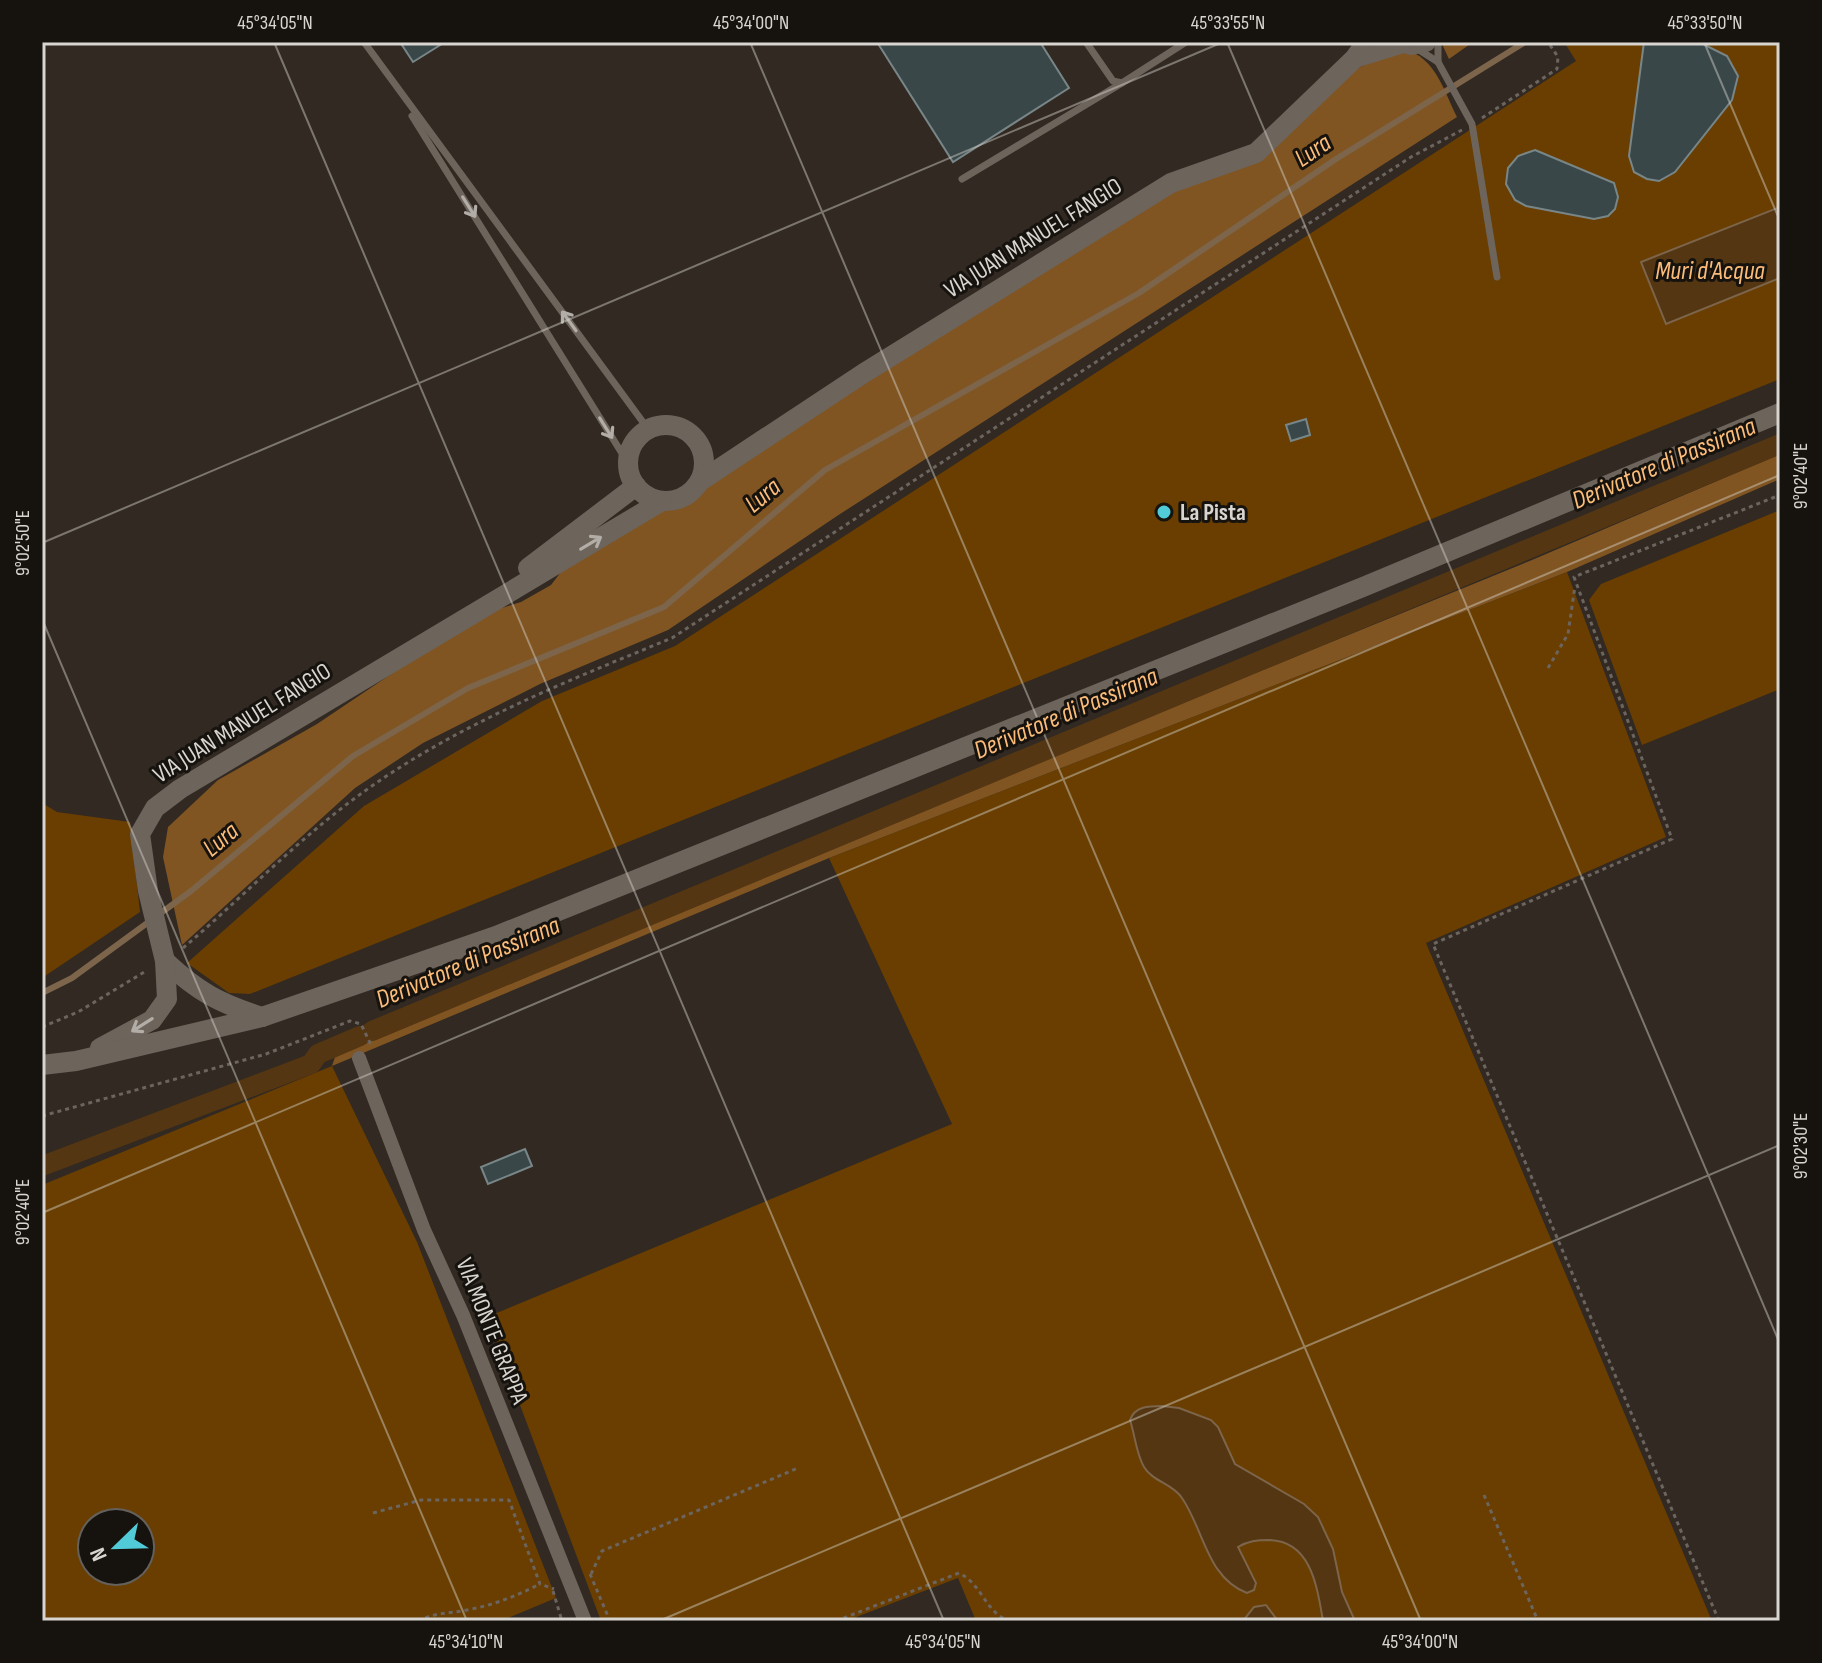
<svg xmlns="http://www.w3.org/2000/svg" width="1822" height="1663" viewBox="0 0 1822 1663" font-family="'Sofia Sans Condensed',sans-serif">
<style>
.green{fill:#693e00;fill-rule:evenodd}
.forest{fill:#805522}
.water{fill:#543612;stroke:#7c654b;stroke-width:2}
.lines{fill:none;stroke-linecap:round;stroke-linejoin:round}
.stream{stroke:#7c654b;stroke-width:6}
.canal{stroke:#543612;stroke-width:20}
.building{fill:#3a4749;stroke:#788688;stroke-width:2}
.path{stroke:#6c655f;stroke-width:3;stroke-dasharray:4 4;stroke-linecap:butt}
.lane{stroke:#6d645c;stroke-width:7}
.street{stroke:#6d645c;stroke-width:14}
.secondary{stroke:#6d645c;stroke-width:20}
.oneway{stroke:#b3ada7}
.ticks{fill:none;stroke:#d8d4cf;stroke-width:2;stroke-opacity:0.45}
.poi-dot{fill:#52cbd9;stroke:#16130f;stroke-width:3}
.labels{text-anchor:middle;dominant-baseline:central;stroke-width:6;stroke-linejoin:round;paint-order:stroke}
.street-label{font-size:24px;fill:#d8d4cf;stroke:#16130f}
.poi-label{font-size:24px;font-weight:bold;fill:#d8d4cf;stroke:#16130f;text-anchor:start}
.water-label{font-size:26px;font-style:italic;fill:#fcbc79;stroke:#16130f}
.neatline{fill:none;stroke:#d8d4cf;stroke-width:3}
.ticks-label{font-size:20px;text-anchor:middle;fill:#d8d4cf}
</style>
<rect width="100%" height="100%" fill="#312922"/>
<g class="green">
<path d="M1570 42H1780V379L250 994 229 993 187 963 364 806 542 701 675 646 1576 61 1566 45Z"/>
<path d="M1780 510V689L1642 745 1589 600 1601 584Z"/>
<path d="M1567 572 1666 837 1426 943 1712 1621H976L958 1578 846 1621H601L487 1317 952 1124 829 858Z"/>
<path d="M42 803 57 812 130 822 140 912 42 978Z"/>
<path d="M332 1066 417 1242 556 1598 501 1621H42V1185ZM140 1523V1571H92V1523Z"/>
</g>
<g class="forest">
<path d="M1441 42H1473L1449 59Z"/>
<path d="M1405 49C1436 59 1443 89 1457 117L837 516 668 630 540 684 423 743 355 788 182 945 163 857 168 827 218 780 317 724 479 615 521 602 551 585 561 572 1174 190 1221 174 1360 67Z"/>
<path d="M1780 454V479L1567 572 829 858 332 1066 338 1048 1532 560Z"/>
</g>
<g class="water">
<path d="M1780 207V278L1666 324 1641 262Z"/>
<path d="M1162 1406 1179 1408 1211 1420 1218 1427 1235 1464 1304 1504 1318 1517 1333 1549 1342 1592 1355 1621H1323C1317 1586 1311 1541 1269 1540 1257 1540 1248 1541 1238 1547L1256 1583 1254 1590 1247 1593C1207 1578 1204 1530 1182 1498 1172 1483 1153 1482 1144 1467 1136 1453 1135 1435 1130 1420 1135 1406 1149 1406 1162 1406Z"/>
<path d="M1266 1605 1278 1621H1243L1254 1607Z"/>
</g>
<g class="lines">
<path class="stream" d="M42 993 72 978 191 891 353 756 468 688 664 607 825 470 1139 293 1336 159 1525 42"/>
<g class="canal">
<path d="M372 1031 1780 444"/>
<path d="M42 1166 311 1064 318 1054 360 1036"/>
</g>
</g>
<g class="building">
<path d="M400 42H445L413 62Z"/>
<path d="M877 42H1040L1069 88 953 162Z"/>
<path d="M1644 42H1699L1727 56 1738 76 1732 100 1675 172 1659 181 1647 179 1634 172 1629 156Z"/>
<path d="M1535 150 1614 183 1618 197 1615 209 1608 216 1594 219 1526 206 1515 200 1506 184 1508 168 1518 156Z"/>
<path d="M1306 419 1310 435 1291 441 1286 425Z"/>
<path d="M525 1149 532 1166 488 1184 481 1167Z"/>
</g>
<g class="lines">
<g class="path">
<path d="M1482 118 1557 69 1558 57 1548 42"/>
<path d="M1548 668 1568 634 1575 586"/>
<path d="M183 948C242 898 299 838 362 793 456 725 565 682 672 638L1411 157 1462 130"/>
<path d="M42 1027 78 1012 146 971"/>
<path d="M42 1116 266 1054 350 1021 361 1024 372 1047"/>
<path d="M1484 1495 1538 1621"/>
<path d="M373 1513 421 1500H509L540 1584 554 1589"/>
<path d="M590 1574 610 1621"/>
<path d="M591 1574 602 1551 798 1468"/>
<path d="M553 1591 562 1621"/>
<path d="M418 1621C435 1612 449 1614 467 1610 494 1605 516 1596 540 1584"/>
<path d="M836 1621 959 1573C982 1584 985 1612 1009 1621"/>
<path d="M1719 1621 1433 944 1672 839 1574 577 1780 495"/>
</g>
<g class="lane">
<path d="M364 42 648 429"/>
<path d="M1086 42 1113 81 1122 83 1186 42"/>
<path d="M1416 48 1438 62 1472 124 1497 277"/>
<path d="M1438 62V42"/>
<path d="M412 116 628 463"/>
<path d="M962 179 1122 83"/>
</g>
<path class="street" d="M359 1058 424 1230 463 1315 585 1621"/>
<g class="secondary">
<path d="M1401 42 1411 45 1426 42"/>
<path d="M1355 58 1403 43"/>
<circle cx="666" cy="463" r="38"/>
<path d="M699 482 864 373 1171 183 1256 153 1355 58 1366 42"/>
<path d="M528 568 636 486"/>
<path d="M165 961C198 992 219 1003 262 1017"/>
<path d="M100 1048 152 1020 167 999 165 961 148 891 140 834 155 808 180 789 662 501"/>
<path d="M42 1065 76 1061 262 1017 496 936 1363 587 1780 413"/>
</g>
</g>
<defs><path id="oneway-shaft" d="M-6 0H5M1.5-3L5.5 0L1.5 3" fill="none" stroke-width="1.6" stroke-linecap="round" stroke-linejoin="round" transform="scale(2)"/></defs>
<g class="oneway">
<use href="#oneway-shaft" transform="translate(469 207) rotate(58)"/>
<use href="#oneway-shaft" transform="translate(569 321) rotate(-126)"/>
<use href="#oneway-shaft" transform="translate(606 428) rotate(58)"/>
<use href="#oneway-shaft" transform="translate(591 543) rotate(-31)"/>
<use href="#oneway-shaft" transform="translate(142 1025) rotate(148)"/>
</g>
<path class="ticks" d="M274 42 944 1621M750 42 1421 1621M1227 42 1780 1344M1704 42 1780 221M42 543 1223 42M42 619 467 1621M42 1213 1780 475M659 1621 1780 1145"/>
<circle class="poi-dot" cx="1164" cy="512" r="8"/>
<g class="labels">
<g class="street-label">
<text transform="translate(1033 238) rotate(-32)">VIA JUAN MANUEL FANGIO</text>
<text transform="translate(242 723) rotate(-32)">VIA JUAN MANUEL FANGIO</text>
<text transform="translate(492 1331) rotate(68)">VIA MONTE GRAPPA</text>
</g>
<g class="poi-label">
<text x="1180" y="512">La Pista</text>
</g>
<g class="water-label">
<text transform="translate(1313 151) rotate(-34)">Lura</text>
<text x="1710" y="271">Muri d'Acqua</text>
<text transform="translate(1664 464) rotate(-23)">Derivatore di Passirana</text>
<text transform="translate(763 496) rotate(-40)">Lura</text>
<text transform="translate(1066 714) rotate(-23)">Derivatore di Passirana</text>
<text transform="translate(221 840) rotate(-40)">Lura</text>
<text transform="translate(468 963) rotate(-23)">Derivatore di Passirana</text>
</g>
</g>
<rect width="1822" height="1663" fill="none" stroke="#16130f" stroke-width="88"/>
<g transform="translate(116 1547) rotate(247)"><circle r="38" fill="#16130f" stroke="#64605c" stroke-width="2"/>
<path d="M0-6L14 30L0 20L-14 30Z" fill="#52cbd9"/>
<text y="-12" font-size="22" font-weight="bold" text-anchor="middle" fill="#d8d4cf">N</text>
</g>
<rect x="44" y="44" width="1734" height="1575" class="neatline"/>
<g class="ticks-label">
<text x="275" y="29">45°34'05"N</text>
<text x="751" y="29">45°34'00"N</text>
<text x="1228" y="29">45°33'55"N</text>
<text x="1705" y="29">45°33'50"N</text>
<text transform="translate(1800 476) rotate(-90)" y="7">9°02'40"E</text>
<text transform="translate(22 543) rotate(-90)" y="7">9°02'50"E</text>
<text transform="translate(1800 1146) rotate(-90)" y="7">9°02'30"E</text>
<text transform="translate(22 1212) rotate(-90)" y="7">9°02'40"E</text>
<text x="466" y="1648">45°34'10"N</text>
<text x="943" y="1648">45°34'05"N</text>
<text x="1420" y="1648">45°34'00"N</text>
</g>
</svg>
